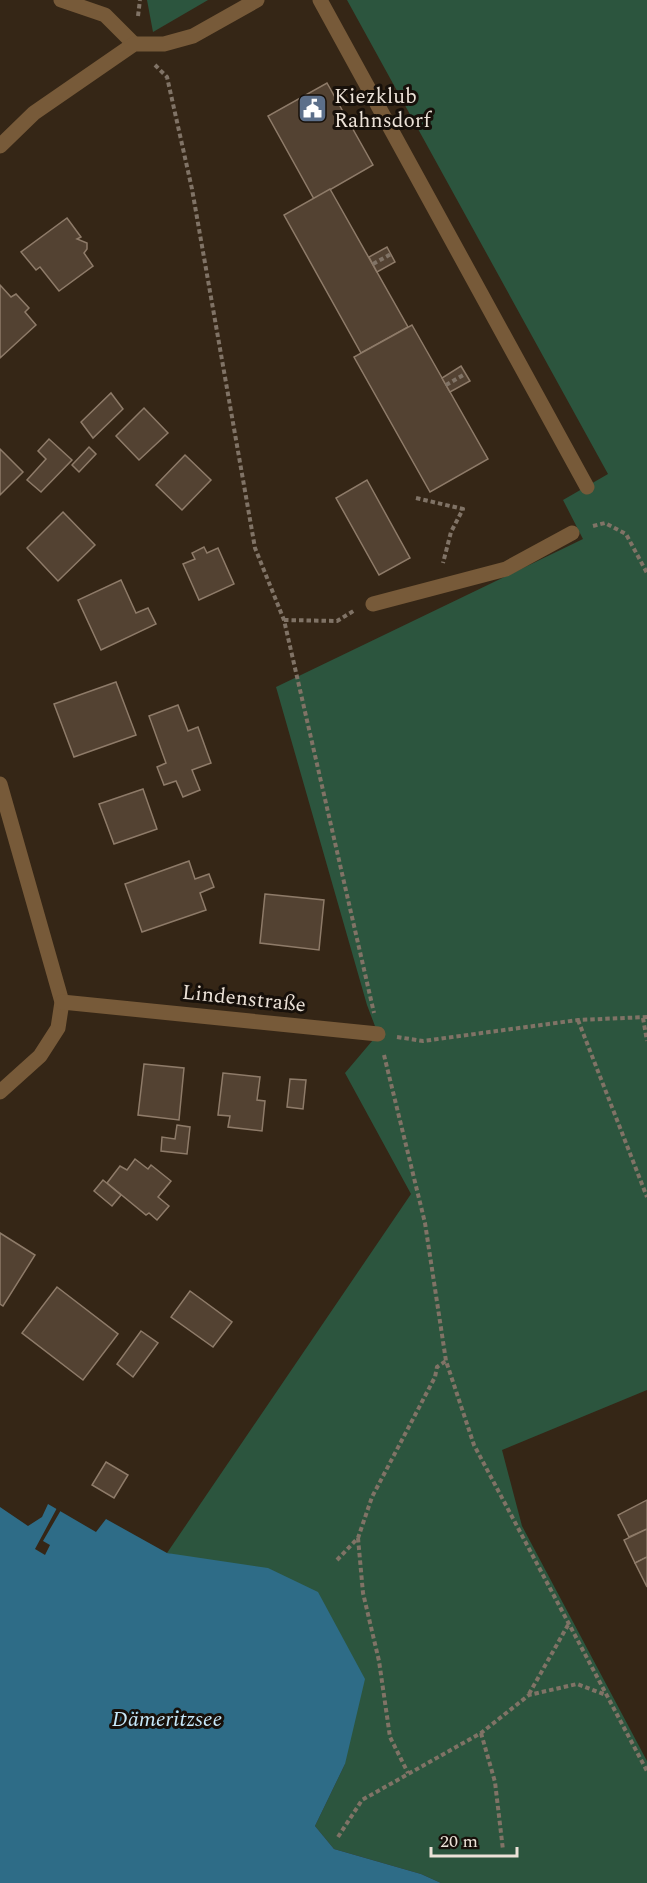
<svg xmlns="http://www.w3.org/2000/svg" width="647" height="1883" viewBox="0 0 647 1883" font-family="Spectral,serif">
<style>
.green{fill:#2c553e}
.water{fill:#2e6c87}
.pier{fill:#352616}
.building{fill:#534232;stroke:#8e7b69;stroke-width:1.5}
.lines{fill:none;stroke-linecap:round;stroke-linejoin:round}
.path{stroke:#807366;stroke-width:4;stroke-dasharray:4.5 3;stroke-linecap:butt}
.lane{stroke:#775a39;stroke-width:15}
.street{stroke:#775a39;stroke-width:15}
.labels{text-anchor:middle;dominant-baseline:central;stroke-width:6;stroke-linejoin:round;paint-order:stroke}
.poi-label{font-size:21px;fill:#ece2d8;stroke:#17100a;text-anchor:start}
.street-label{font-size:21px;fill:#ece2d8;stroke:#17100a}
.water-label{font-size:22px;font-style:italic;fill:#c7e9fa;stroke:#17100a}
</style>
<rect width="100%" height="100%" fill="#352616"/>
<g class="green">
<path d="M147 0H208L153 32Z"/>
<path d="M347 0H647V1390L502 1450 522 1526 647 1761V1883H441L421 1874 334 1849 315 1826 345 1764 175 1555 167 1553 411 1194 345 1073 378 1034 367 1005 276 687 583 539 563 500 608 474Z"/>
</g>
<path class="water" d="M48 1504 96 1532 106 1519 167 1553 268 1568 318 1592 365 1679 345 1764 315 1826 334 1849 421 1874 441 1883H0V1507L28 1526 42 1517Z"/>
<path class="pier" d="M57 1508 61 1510 43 1541 50 1545 45 1555 35 1549Z"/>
<g class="building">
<path d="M327 83 373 165 314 199 268 116Z"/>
<path d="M330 189 408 327 361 353 284 215Z"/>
<path d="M67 218 81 237 77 239 87 243V249L84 253 93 266 59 291 40 267 36 270 21 252Z"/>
<path d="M387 247 395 262 377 272 369 257Z"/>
<path d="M0 285 11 297 16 294 29 308 25 312 36 325 0 358Z"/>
<path d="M412 325 488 459 430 492 354 357Z"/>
<path d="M461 366 470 381 450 392 442 378Z"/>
<path d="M111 393 123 409 93 438 81 422Z"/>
<path d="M144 408 168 433 139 460 116 436Z"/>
<path d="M49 439 72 460 41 492 27 480 46 459 38 451Z"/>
<path d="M89 447 96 454 79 472 72 465Z"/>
<path d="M0 449 23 472 0 495Z"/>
<path d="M185 455 211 480 182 510 156 485Z"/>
<path d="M367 480 410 558 379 575 336 498Z"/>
<path d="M63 512 95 545 58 581 27 548Z"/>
<path d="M204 547 207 553 218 548 234 584 199 600 183 564 195 559 192 553Z"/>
<path d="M121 580 136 613 148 608 156 624 101 650 78 600Z"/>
<path d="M116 682 136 735 74 757 54 704Z"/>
<path d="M178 705 188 731 198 727 211 763 192 770 200 790 183 797 176 781 164 785 157 767 166 763 149 716Z"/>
<path d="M143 789 157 829 114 844 99 804Z"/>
<path d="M189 861 195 879 209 874 214 887 200 893 206 910 142 932 125 884Z"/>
<path d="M265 894 324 900 319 950 260 943Z"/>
<path d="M144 1064 184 1068 179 1120 138 1115Z"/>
<path d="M223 1073 260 1077 257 1100 265 1101 262 1131 228 1127 230 1116 218 1115Z"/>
<path d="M290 1079 306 1080 303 1109 287 1107Z"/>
<path d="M177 1125 190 1127 187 1154 161 1151 162 1137 175 1139Z"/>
<path d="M135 1159 148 1169 151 1165 171 1181 158 1197 169 1206 157 1220 149 1213 146 1215 107 1183 120 1166 127 1170Z"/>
<path d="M103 1180 121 1195 112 1206 94 1191Z"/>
<path d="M0 1233 35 1255 3 1306 0 1304Z"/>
<path d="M57 1287 118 1334 83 1380 22 1333Z"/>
<path d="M190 1291 232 1322 213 1347 171 1317Z"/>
<path d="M141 1331 158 1343 133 1377 117 1364Z"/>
<path d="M106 1462 128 1475 114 1498 92 1485Z"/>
<path d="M647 1500V1529L629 1537 618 1515Z"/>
<path d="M647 1529V1557L635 1563 624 1540Z"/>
<path d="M647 1557V1587L635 1563Z"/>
</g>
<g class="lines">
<g class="path">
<path d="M138 16 140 0"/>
<path d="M155 65 167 77 192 189 255 548 284 620 374 1013"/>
<path d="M373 264 391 254"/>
<path d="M446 385 465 374"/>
<path d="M416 498 463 509 451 532 443 563"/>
<path d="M593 526 605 523 626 534 647 573"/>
<path d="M284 620 337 621 355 610"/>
<path d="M643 1018 647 1041"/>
<path d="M578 1020 647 1197"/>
<path d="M397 1037 423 1041 578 1020 647 1017"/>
<path d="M384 1055 425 1223 446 1361 474 1445 647 1771"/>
<path d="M358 1538 363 1593 379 1661 390 1737 408 1773"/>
<path d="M337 1560 358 1538 372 1497 435 1377 437 1367 446 1361"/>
<path d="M529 1694 568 1625"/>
<path d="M481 1733 495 1782 503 1850"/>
<path d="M338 1837 362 1800 481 1733 529 1695 577 1684 606 1695"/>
</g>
<g class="lane">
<path d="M320 0 587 487"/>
<path d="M373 604 506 569 572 533"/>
</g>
<g class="street">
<path d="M61 0 105 15 134 44"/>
<path d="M0 146 34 113 134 44H164L193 36 257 0"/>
<path d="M0 784 62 1002 58 1028 40 1056 0 1092"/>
<path d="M62 1002 378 1034"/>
</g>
</g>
<defs>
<symbol id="civic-square" viewBox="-11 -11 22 22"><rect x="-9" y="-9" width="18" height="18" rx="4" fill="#5c6f8a" stroke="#17100a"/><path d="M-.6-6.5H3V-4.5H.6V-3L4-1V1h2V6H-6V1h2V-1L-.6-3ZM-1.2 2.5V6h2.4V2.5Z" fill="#fff"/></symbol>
</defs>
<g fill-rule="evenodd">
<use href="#civic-square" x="296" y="92" width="33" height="33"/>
</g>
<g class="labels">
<g class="poi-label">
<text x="334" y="97">Kiezklub<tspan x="334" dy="24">Rahnsdorf</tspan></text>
</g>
<g class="street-label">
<text transform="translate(244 999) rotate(6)">Lindenstraße</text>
</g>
<g class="water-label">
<text x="167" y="1719">Dämeritzsee</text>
</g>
</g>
<path d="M431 1847v9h86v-9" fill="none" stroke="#ece2d8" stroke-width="3"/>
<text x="440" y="1847" font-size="18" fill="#ece2d8" stroke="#17100a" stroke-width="4.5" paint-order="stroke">20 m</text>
</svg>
